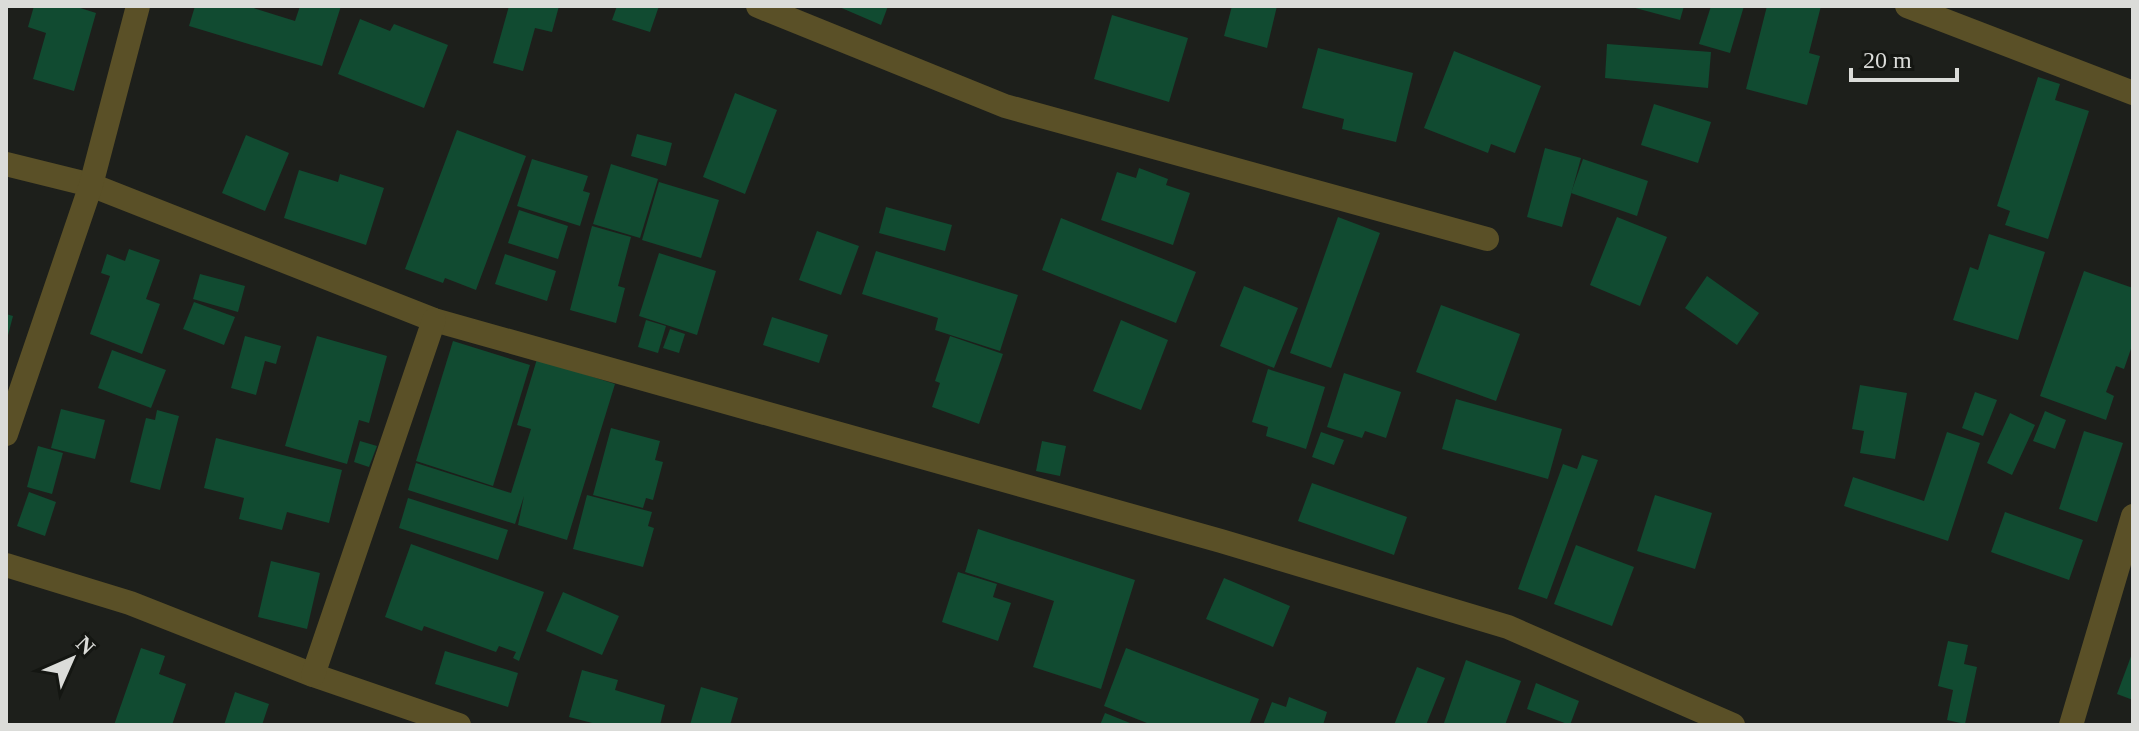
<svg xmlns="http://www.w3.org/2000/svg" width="2139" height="731" viewBox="0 0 2139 731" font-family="'Times New Roman',serif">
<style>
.building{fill:#114b31}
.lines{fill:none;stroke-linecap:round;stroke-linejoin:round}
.street{stroke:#5a5027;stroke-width:24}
</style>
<rect width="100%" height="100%" fill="#1d1f1b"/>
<g class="building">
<path d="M34 6H74L96 13 74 91 33 79 46 33 28 27Z"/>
<path d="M195 6H247L295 21 300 6H341L322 66 189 26Z"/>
<path d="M509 6H559L552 32 535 28 523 71 493 63Z"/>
<path d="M617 6H659L650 32 612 20Z"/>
<path d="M837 6H888L881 25Z"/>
<path d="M1232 6H1277L1267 48 1224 36Z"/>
<path d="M1628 6H1684L1680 20Z"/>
<path d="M1711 6H1744L1730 53 1699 44Z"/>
<path d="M1767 6H1821L1809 53 1820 56 1807 105 1746 89Z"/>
<path d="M1112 15 1188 38 1169 102 1094 79Z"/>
<path d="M360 19 390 31 394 24 448 45 424 108 338 74Z"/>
<path d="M1607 44 1711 52 1708 88 1605 78Z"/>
<path d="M1318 48 1413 73 1396 142 1342 129 1344 119 1302 108Z"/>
<path d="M1454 51 1541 86 1515 153 1491 144 1488 153 1424 128Z"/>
<path d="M2038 77 2060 84 2055 100 2089 111 2048 239 2005 225 2010 211 1997 206Z"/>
<path d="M735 93 777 110 745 194 703 177Z"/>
<path d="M1654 104 1711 122 1698 163 1641 145Z"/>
<path d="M457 130 526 156 476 290 445 278 443 283 405 269Z"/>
<path d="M637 134 672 143 666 166 631 156Z"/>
<path d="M246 135 289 153 265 211 222 193Z"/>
<path d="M1545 148 1581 158 1562 227 1527 217Z"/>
<path d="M532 159 588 176 583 191 590 193 580 226 517 206Z"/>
<path d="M1583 159 1648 181 1637 216 1571 193Z"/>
<path d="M611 164 658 179 640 238 593 224Z"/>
<path d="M1139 168 1168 179 1166 185 1190 193 1173 245 1101 220 1117 172 1136 178Z"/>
<path d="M299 170 338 182 340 174 384 188 366 245 284 218Z"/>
<path d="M659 182 719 200 701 258 642 240Z"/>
<path d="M886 207 952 225 945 251 879 233Z"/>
<path d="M519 210 568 226 558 259 508 243Z"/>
<path d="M1338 217 1380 233 1331 368 1290 353Z"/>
<path d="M1617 217 1667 237 1640 306 1590 285Z"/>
<path d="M1061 218 1196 272 1176 323 1042 270Z"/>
<path d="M592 226 631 237 618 286 625 288 616 323 570 310Z"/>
<path d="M817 231 859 246 841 295 799 280Z"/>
<path d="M1989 234 2045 252 2018 340 1953 320 1970 267 1978 270Z"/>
<path d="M129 249 160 260 146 299 160 304 142 354 90 334 110 276 101 273 107 254 125 261Z"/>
<path d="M876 251 1018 295 1000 351 935 330 938 318 862 294Z"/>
<path d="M659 253 716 271 697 335 639 316Z"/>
<path d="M505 254 556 271 547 301 495 284Z"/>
<path d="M2084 271 2133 288V343L2124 369 2116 366 2106 392 2114 396 2106 420 2040 396Z"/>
<path d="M200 274 245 286 238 312 193 299Z"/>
<path d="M1707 276 1759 313 1737 345 1685 308Z"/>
<path d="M1244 286 1298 308 1274 368 1220 346Z"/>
<path d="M194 302 235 317 224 345 183 329Z"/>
<path d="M1441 305 1520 334 1496 401 1416 372Z"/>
<path d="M6 314 13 316 7 339H6Z"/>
<path d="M772 317 828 335 819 363 763 345Z"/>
<path d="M646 320 666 326 658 353 638 347Z"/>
<path d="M1121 320 1168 340 1141 410 1093 391Z"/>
<path d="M670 329 685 334 679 353 663 348Z"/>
<path d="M245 336 281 346 276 364 265 361 256 395 231 388Z"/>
<path d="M317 336 387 356 369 423 359 420 347 464 285 446Z"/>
<path d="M950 336 1003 354 979 424 932 407 940 383 935 381Z"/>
<path d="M453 341 530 365 493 486 416 461Z"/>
<path d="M112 350 166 370 151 408 98 388Z"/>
<path d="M537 359 615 384 567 540 518 525 524 496 515 524 408 490 416 463 511 493 531 429 517 425Z"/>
<path d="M1268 369 1325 387 1306 449 1266 436 1268 427 1252 422Z"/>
<path d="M1344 373 1401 392 1386 438 1365 431 1362 438 1327 427Z"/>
<path d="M1860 385 1907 393 1895 459 1860 453 1864 431 1852 429Z"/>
<path d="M1975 392 1997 400 1983 436 1962 428Z"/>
<path d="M1456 399 1562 429 1548 479 1442 449Z"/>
<path d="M61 409 105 420 95 459 51 448Z"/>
<path d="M157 410 179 416 160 490 130 482 146 418 155 420Z"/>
<path d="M2045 411 2066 420 2055 449 2033 441Z"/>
<path d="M2010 413 2035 425 2012 475 1987 463Z"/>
<path d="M611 428 660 441 655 460 663 462 653 500 646 498 643 508 593 495Z"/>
<path d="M2084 431 2123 443 2097 522 2059 509Z"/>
<path d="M1321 432 1344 440 1334 465 1312 457Z"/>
<path d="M1947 432 1980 443 1948 541 1844 506 1853 477 1924 501Z"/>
<path d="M216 438 342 470 329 523 287 512 282 530 239 519 244 498 204 488Z"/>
<path d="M360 441 377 446 369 467 354 462Z"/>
<path d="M1042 441 1066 446 1060 476 1036 471Z"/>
<path d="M38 446 63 453 52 494 27 487Z"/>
<path d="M1582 455 1598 460 1547 599 1518 589 1563 464 1577 469Z"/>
<path d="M1312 483 1407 517 1394 555 1298 521Z"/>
<path d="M29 492 56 502 45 536 17 526Z"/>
<path d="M587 495 652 512 648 526 654 528 643 567 573 549Z"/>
<path d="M1655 495 1712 513 1695 569 1637 551Z"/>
<path d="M408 498 508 530 498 560 399 528Z"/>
<path d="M2005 512 2083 540 2069 580 1991 552Z"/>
<path d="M978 529 1135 580 1101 689 1033 667 1054 601 965 572Z"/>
<path d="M411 544 544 592 519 661 513 658 516 652 499 646 496 652 424 626 422 631 385 617Z"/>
<path d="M1576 545 1634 567 1612 626 1554 604Z"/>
<path d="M271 561 320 573 307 629 258 617Z"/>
<path d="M958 572 997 584 993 597 1011 603 998 641 942 622Z"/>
<path d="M1224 578 1290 606 1273 647 1206 619Z"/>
<path d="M563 592 619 616 602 655 546 631Z"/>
<path d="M1948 641 1968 645 1964 664 1977 667 1965 724 1947 720 1953 690 1938 686Z"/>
<path d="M141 648 165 656 159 674 186 684 172 725H114Z"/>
<path d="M1126 648 1259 699 1249 725H1152L1104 706Z"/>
<path d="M445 651 518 673 508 707 435 684Z"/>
<path d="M2133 651V700L2117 694Z"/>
<path d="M1466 660 1521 681 1505 725 1444 723Z"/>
<path d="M1417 667 1445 678 1426 725H1394Z"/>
<path d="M582 670 618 680 615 690 665 705 660 725H600L569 717Z"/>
<path d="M1536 683 1579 701 1570 725 1527 709Z"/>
<path d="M701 687 738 698 730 725H690Z"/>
<path d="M235 692 269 704 262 725H224Z"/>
<path d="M1289 697 1327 712 1323 725H1263L1272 702 1286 707Z"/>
<path d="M1105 713 1135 725H1100Z"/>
</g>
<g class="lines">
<g class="street">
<path d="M758 6 1005 106 1487 239"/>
<path d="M1907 6 2133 93"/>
<path d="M6 164 91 185 434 320 1221 541 1508 627 1733 725"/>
<path d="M6 434 91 185 138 6"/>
<path d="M6 565 130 603 313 675 459 725"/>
<path d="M313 675 434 320"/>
<path d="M2071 725 2133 516"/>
</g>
</g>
<rect width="2139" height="731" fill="none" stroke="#dbdcd9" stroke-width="16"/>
<g transform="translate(72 659) rotate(45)" stroke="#141612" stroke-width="6" paint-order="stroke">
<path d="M0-6L14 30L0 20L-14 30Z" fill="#dbdcd9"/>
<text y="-12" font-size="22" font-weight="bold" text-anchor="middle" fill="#dbdcd9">N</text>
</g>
<path d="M1851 68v12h106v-12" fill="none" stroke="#dbdcd9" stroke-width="4"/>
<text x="1863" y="68" font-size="24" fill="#dbdcd9" stroke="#141612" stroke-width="6" paint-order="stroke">20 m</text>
</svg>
